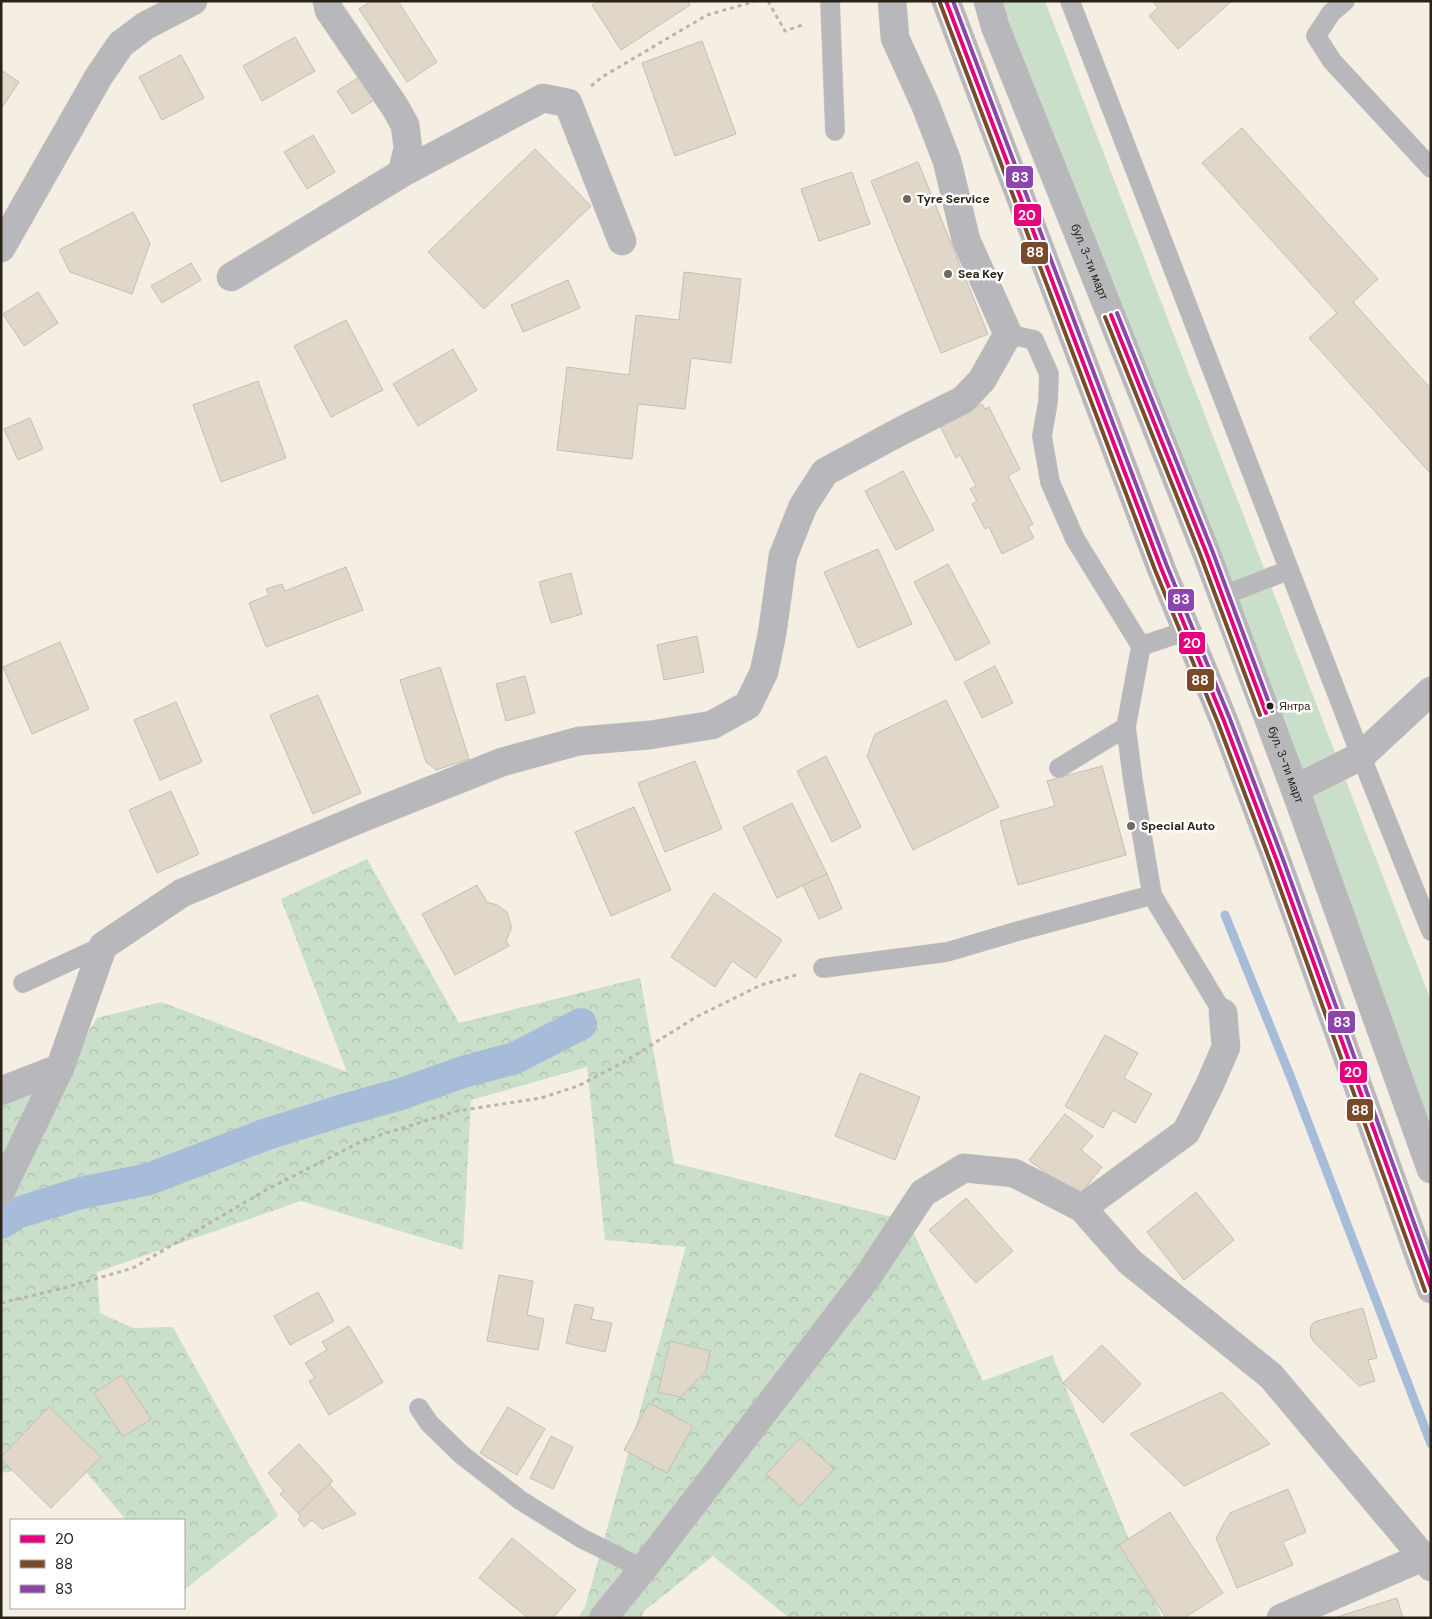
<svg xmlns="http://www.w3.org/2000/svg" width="1432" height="1619" viewBox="0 0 1432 1619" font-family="'DM Sans',sans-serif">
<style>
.grass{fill:#cadfc9}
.forest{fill:url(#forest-crowns)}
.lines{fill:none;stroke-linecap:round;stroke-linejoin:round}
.stream{stroke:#a7bcd8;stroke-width:9}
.canal{stroke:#a7bcd8;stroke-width:32}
.building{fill:#e1d7c9;stroke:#c5beb3}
.service-casing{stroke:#cfc8c0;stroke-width:20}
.minor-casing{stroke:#cfc8c0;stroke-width:29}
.tertiary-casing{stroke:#cfc8c0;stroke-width:29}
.path{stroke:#b7b4b3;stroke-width:3;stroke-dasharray:4 4;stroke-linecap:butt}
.service{stroke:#b7b7bc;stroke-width:19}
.minor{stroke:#b7b7bc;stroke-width:28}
.tertiary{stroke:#b7b7bc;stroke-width:28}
.bus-1-casing{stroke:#fff;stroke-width:8}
.bus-2-casing{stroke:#fff;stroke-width:8}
.bus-3-casing{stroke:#fff;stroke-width:8}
.bus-1{stroke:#e5007d;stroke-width:4}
.bus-2{stroke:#7a4b2a;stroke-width:4}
.bus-3{stroke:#8e44ad;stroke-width:4}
.poi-dot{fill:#71695e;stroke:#fff;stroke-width:2}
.bus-dot{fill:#2a2216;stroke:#fff;stroke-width:2}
.labels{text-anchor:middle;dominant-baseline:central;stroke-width:5;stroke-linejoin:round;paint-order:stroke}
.bus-label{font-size:11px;fill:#2a2216;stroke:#fff;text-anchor:start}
.poi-label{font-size:12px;font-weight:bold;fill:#2a2216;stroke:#fff;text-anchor:start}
.street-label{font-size:12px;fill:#2a2216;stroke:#fff}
.line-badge{stroke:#fff;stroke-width:2}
.badge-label{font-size:14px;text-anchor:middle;font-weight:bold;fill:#fff}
</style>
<defs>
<pattern id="forest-crowns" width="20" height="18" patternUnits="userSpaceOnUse" patternTransform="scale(1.25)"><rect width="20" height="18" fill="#cadfc9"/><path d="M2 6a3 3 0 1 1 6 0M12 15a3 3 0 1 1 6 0" fill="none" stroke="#aebfac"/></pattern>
</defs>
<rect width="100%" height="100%" fill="#f5eee3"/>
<path class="grass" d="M988 1H1045L1431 1001V1169Z"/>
<path class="forest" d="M367 859 459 1023 640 978 674 1163 908 1221 983 1381 1052 1355 1162 1618H789L713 1556 644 1611 641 1618H578L585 1607 686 1247 605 1240 587 1067 471 1100 463 1250 301 1201 97 1272 100 1313 133 1328 173 1327 278 1516 184 1590V1520H126L77 1461 1 1473V1102L56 1084 97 1018 161 1002 347 1072 281 899Z"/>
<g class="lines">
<path class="stream" d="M1225 915 1291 1078 1431 1444"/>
<path class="canal" d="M1 1223 17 1213 81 1193 149 1179 264 1135 340 1111 401 1094 463 1072 515 1058 581 1024"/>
</g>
<g class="building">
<path d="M371 1H398L437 62 407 82 359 9Z"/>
<path d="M598 1H688L690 5 621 50 592 5Z"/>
<path d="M1152 1H1232L1178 49 1149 16 1158 8Z"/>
<path d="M295 37 315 71 262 101 243 66Z"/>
<path d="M702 41 736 134 675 156 642 63Z"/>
<path d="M181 55 204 98 162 120 139 77Z"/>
<path d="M1 70 19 82 1 109Z"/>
<path d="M369 71 384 94 352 114 337 91Z"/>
<path d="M1242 128 1378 279 1353 302 1431 389V474L1309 338 1337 313 1202 163Z"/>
<path d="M313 135 335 172 307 189 284 152Z"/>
<path d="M535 149 591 206 484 309 428 252Z"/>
<path d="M918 162 988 334 941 353 871 181Z"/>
<path d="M852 172 870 224 819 241 801 189Z"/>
<path d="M133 212 150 243 132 294 70 272 59 250Z"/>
<path d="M191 263 201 280 162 303 151 286Z"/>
<path d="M684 272 741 279 731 363 691 358 685 409 638 404 632 459 557 450 567 367 629 375 636 315 679 320Z"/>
<path d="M568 280 580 308 523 332 511 305Z"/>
<path d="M38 292 58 323 24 346 3 314Z"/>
<path d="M346 320 383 390 331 417 294 346Z"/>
<path d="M453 349 477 390 418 426 393 384Z"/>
<path d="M258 381 286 458 221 482 193 405Z"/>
<path d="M982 404 985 409 989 407 1020 469 1008 476 1033 524 1028 527 1034 538 1002 554 989 527 985 529 972 504 977 501 970 489 976 486 960 455 956 458 940 426Z"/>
<path d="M30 418 43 449 18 460 4 429Z"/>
<path d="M903 471 934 530 896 550 865 491Z"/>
<path d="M878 549 912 624 858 648 824 572Z"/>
<path d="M948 564 990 643 956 661 914 582Z"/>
<path d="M346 567 363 610 266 647 249 603 269 595 266 589 282 584 285 591Z"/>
<path d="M571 573 582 614 551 623 539 582Z"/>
<path d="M697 636 704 672 664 680 657 645Z"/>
<path d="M60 642 89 709 32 734 3 667Z"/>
<path d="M995 666 1013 703 982 718 964 682Z"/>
<path d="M440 667 469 759 436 770 426 762 400 680Z"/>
<path d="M525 676 535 713 506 721 496 684Z"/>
<path d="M318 695 361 793 313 814 270 715Z"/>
<path d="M946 700 999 807 913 850 867 756 875 734Z"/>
<path d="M176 702 202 762 160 780 134 720Z"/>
<path d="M826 756 861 827 832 842 797 771Z"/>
<path d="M695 761 722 829 665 852 638 783Z"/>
<path d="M1102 766 1126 855 1018 885 1000 821 1055 806 1047 781Z"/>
<path d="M171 791 199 854 157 873 129 810Z"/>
<path d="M792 803 827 874 777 898 743 827Z"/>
<path d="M634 807 671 890 611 916 575 832Z"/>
<path d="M827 874 842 909 819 919 803 885Z"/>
<path d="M477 885 487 902 497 905 507 912 511 925V930L506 941 509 946 455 975 422 914Z"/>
<path d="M714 893 782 940 756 978 732 961 715 987 671 957Z"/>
<path d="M1105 1035 1138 1053 1124 1078 1152 1094 1135 1123 1113 1110 1103 1128 1065 1106Z"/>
<path d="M860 1073 920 1097 895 1160 835 1136Z"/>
<path d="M1065 1114 1093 1136 1081 1150 1102 1167 1078 1197 1029 1160Z"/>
<path d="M1196 1192 1234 1240 1184 1280 1147 1232Z"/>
<path d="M966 1198 1013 1251 976 1283 929 1230Z"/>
<path d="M499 1275 533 1281 527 1315 544 1319 538 1350 487 1341Z"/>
<path d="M318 1292 334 1321 290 1345 274 1316Z"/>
<path d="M575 1304 594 1308 591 1319 612 1323 605 1352 566 1343Z"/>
<path d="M1363 1308 1377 1358 1368 1360 1375 1381 1359 1386 1313 1341 1310 1334 1311 1326 1314 1322Z"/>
<path d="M349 1326 383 1382 329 1415 309 1381 315 1378 305 1363 327 1350 322 1342Z"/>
<path d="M670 1341 710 1351 706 1371 681 1397 658 1392Z"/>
<path d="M1102 1345 1141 1384 1103 1423 1063 1383Z"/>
<path d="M122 1375 151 1419 123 1437 94 1393Z"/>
<path d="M1222 1392 1270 1444 1184 1486 1130 1434Z"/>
<path d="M649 1403 693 1426 667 1473 624 1450Z"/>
<path d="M49 1407 101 1457 51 1508 1 1459V1457Z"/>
<path d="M508 1407 545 1429 517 1475 480 1453Z"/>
<path d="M551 1436 573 1447 553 1489 530 1478Z"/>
<path d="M800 1438 834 1469 800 1506 766 1474Z"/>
<path d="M299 1444 333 1481 298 1513 280 1494 284 1491 268 1473Z"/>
<path d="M329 1484 356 1514 322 1529 312 1520 304 1527 298 1519 301 1517 298 1513Z"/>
<path d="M1288 1489 1306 1532 1283 1542 1293 1565 1237 1588 1216 1538 1230 1513Z"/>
<path d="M1170 1512 1223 1593 1184 1618H1166L1119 1545Z"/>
<path d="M512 1538 576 1590 553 1618H528L479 1578Z"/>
<path d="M1397 1598 1403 1618H1338L1337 1617Z"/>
</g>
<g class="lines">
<defs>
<g id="service">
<path d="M830 1 835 131"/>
<path d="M1070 1 1361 756 1431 931"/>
<path d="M1345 1 1331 13 1316 36 1332 61 1431 168"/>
<path d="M1008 334 1034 340 1049 374 1048 402 1042 436 1050 482 1075 539 1141 646 1126 727 1133 781 1152 895 1223 1013"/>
<path d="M1222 596 1289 570"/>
<path d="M1141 646 1186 631"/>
<path d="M1059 768 1126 727"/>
<path d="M823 968 947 952 1018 931 1152 895"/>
<path d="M23 983 103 946"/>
<path d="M419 1408 429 1423 462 1455 520 1500 581 1538 643 1569"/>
</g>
<g id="minor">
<path d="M327 1 329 10 395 107 405 125 408 148 402 173"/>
<path d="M1 248 99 76 121 44 145 26 193 1"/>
<path d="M231 277 402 173 543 98 568 103 622 241"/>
<path d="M1295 789 1361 756 1431 691"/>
<path d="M1 1091 60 1068"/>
<path d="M1 1191 60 1068 103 946 182 893 364 817 502 762 579 741 650 735 712 725 748 705 764 672 772 634 783 556 803 506 825 472 901 431 963 400 982 380 1008 334 966 240 947 161 925 104 895 38 892 1"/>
<path d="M1082 1208 1130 1262 1271 1376 1423 1557"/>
<path d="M603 1618 643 1569 866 1279 923 1193 964 1168 1014 1173 1082 1208 1186 1132 1210 1084 1226 1047 1223 1013"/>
<path d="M1281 1618 1423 1557 1431 1567"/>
</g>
<g id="tertiary">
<path d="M946 1 1161 568 1224 721 1278 864 1431 1289"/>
<path id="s1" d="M988 1 995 26 1206 552 1295 789 1431 1169"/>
</g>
</defs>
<use href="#service" class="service-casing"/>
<use href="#minor" class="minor-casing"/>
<use href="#tertiary" class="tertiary-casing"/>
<g class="path">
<path d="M768 1 785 31 805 24"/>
<path d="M591 86 602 77 707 15 756 1"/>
<path d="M1 1303 60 1289 133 1268 266 1190 364 1140 457 1111 541 1098 578 1086 624 1062 696 1017 761 985 800 974"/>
</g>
<use href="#service" class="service"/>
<use href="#minor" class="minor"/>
<use href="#tertiary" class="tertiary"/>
<defs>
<g id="bus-1">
<path d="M946 1 1161 568 1224 721 1278 864 1431 1288"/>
<path d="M1111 315 1206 552 1266 713"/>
</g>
<g id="bus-2">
<path d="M940 3 1155 570 1218 723 1272 866 1425 1291"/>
<path d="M1105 317 1200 554 1260 715"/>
</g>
<g id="bus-3">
<path d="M953 1 1167 566 1230 719 1284 862 1431 1270"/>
<path d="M1117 313 1212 550 1272 711"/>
</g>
</defs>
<use href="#bus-1" class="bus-1-casing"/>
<use href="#bus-2" class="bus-2-casing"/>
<use href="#bus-3" class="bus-3-casing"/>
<use href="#bus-1" class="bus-1"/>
<use href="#bus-2" class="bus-2"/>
<use href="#bus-3" class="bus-3"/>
</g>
<g class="poi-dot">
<circle cx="907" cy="199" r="5"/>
<circle cx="948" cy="274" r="5"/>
<circle cx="1131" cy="826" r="5"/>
</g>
<circle class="bus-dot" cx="1270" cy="706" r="4.5"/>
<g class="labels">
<g class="bus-label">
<text x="1279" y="706">Янтра</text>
</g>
<g class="poi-label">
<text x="917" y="199">Tyre Service</text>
<text x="958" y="274">Sea Key</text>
<text x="1141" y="826">Special Auto</text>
</g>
<g class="street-label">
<text stroke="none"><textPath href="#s1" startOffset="280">бул. 3-ти март</textPath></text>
<text stroke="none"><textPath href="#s1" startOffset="820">бул. 3-ти март</textPath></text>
</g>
</g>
<g class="line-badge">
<rect x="1005" y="165" width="29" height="24" rx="5" fill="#8e44ad"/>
<rect x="1013" y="203" width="29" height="24" rx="5" fill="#e5007d"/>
<rect x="1020" y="241" width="29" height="24" rx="5" fill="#7a4b2a"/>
<rect x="1167" y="588" width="28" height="24" rx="5" fill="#8e44ad"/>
<rect x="1178" y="631" width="28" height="24" rx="5" fill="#e5007d"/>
<rect x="1186" y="668" width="29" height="24" rx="5" fill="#7a4b2a"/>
<rect x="1327" y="1010" width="29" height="24" rx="5" fill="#8e44ad"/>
<rect x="1339" y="1060" width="29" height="24" rx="5" fill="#e5007d"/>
<rect x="1346" y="1098" width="28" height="24" rx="5" fill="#7a4b2a"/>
</g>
<g class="badge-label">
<text x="1020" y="182">83</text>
<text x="1027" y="220">20</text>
<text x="1035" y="257">88</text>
<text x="1181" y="604">83</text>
<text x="1192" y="648">20</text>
<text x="1200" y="685">88</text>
<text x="1342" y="1027">83</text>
<text x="1353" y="1077">20</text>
<text x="1360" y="1115">88</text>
</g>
<rect width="1432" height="1619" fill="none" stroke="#2a2216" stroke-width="5"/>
<rect x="10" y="1519" width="175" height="90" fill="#ffffff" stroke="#aaa7a2"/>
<rect x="20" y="1535" width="25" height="8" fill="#e5007d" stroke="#aaa7a2"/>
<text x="55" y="1544" font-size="15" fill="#2a2216">20</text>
<rect x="20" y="1560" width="25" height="8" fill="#7a4b2a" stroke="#aaa7a2"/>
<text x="55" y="1569" font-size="15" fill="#2a2216">88</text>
<rect x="20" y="1585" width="25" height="8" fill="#8e44ad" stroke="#aaa7a2"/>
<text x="55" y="1594" font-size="15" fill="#2a2216">83</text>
</svg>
